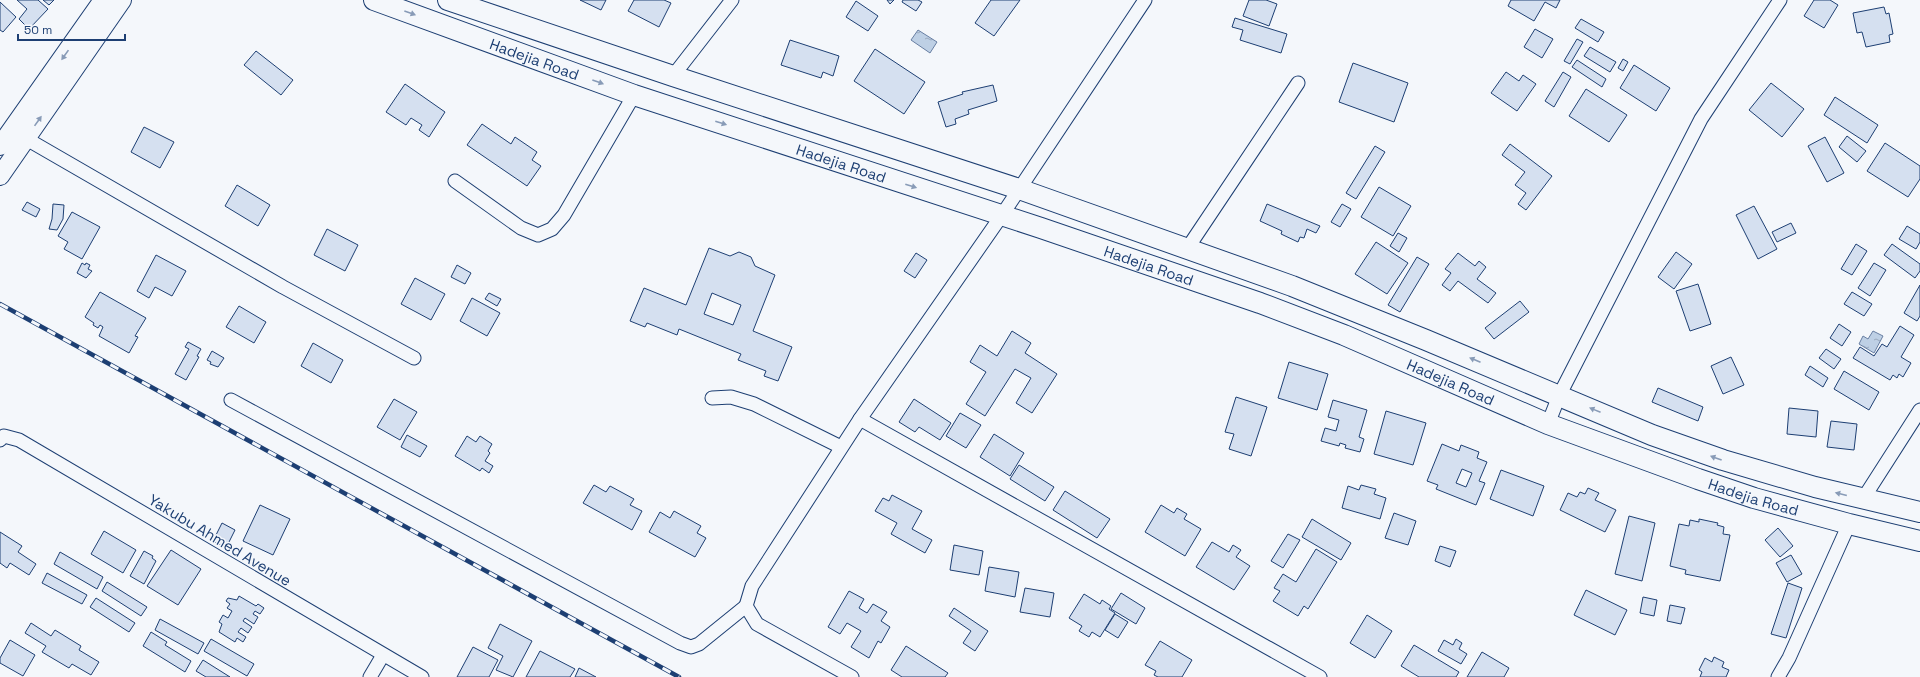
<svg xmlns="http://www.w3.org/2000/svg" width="1920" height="677" viewBox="0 0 1920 677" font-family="'Space Grotesk',sans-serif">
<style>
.water{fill:url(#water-ripples);stroke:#687fa3}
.building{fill:#d5e0f0;stroke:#1d3f73;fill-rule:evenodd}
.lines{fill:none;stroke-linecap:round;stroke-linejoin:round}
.street-casing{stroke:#1d3f73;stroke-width:15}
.secondary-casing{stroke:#1d3f73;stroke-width:20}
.primary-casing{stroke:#1d3f73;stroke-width:22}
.street{stroke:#f4f7fb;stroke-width:13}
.secondary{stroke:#f4f7fb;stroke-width:18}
.primary{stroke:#f4f7fb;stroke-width:20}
.rail-casing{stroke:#1d3f73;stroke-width:4.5}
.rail{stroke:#f4f7fb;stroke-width:3;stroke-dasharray:9;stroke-linecap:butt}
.oneway{fill:#889bb7}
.labels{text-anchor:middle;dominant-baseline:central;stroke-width:3;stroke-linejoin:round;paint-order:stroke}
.street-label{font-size:15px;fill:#1d3f73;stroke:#f4f7fb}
</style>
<defs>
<pattern id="water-ripples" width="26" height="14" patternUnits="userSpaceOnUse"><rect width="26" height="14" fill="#bed0e5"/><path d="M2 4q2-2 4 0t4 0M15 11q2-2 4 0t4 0" fill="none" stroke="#9aaabe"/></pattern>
</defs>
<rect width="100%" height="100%" fill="#f4f7fb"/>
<g class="water">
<path d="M918 30 937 42 930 53 911 40Z"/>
<path d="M1873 331 1883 336 1874 353 1859 344 1863 336 1868 339Z"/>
</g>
<g class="building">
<path d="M17 0H38L48 9 29 29 19 19 27 9Z"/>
<path d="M43 0H54L49 5Z"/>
<path d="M580 0H606L601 10Z"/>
<path d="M634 0H664L671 3 659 27 628 11Z"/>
<path d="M887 0H894L890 4Z"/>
<path d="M903 0H918L922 2 916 11 902 2Z"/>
<path d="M991 0H1020L994 36 975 23Z"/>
<path d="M1249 0H1266L1277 4 1269 26 1243 16Z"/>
<path d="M1511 0H1560L1556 8 1545 2 1534 21 1508 6Z"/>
<path d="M1814 0H1830L1838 5 1824 28 1804 16Z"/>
<path d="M856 1 878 16 868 31 846 17Z"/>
<path d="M0 2 16 17 3 32 0 30Z"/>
<path d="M1884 7 1886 14 1889 13 1893 34 1889 35 1890 42 1866 47 1862 32 1857 33 1853 13Z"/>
<path d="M1235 18 1287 34 1281 53 1240 40 1243 30 1232 27Z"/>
<path d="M1581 19 1604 32 1598 42 1575 28Z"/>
<path d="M1535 29 1553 39 1542 58 1524 47Z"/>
<path d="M1577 39 1583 42 1570 64 1564 61Z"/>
<path d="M790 40 839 56 833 76 823 72 821 78 781 65Z"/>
<path d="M1590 47 1616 62 1610 72 1584 56Z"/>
<path d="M875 49 925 82 904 114 854 81Z"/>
<path d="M256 51 293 80 281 95 244 65Z"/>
<path d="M1623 59 1628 62 1623 71 1618 68Z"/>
<path d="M1577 60 1606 79 1602 87 1572 67Z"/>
<path d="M1353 63 1408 83 1394 122 1339 102Z"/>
<path d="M1634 65 1670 88 1656 111 1620 88Z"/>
<path d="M1506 72 1519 81 1523 75 1536 84 1517 111 1491 93Z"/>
<path d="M1563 72 1571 77 1554 107 1545 101Z"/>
<path d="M1771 83 1804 109 1782 137 1749 110Z"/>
<path d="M405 84 445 112 429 137 419 130 422 125 411 118 406 125 386 112Z"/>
<path d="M993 85 997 101 968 110 969 114 955 119 956 124 946 127 938 102 963 94 962 92Z"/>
<path d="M1586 89 1627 115 1609 142 1569 116Z"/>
<path d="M1835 97 1878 125 1867 143 1824 115Z"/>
<path d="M482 124 511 144 515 137 537 152 532 160 541 166 527 186 467 145Z"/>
<path d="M144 127 174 142 160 168 131 152Z"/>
<path d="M1847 136 1866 151 1857 162 1839 147Z"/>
<path d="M1825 137 1844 173 1827 182 1808 146Z"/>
<path d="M1885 143 1920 166V179L1908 197 1867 171Z"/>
<path d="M1510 144 1552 176 1526 210 1518 204 1526 193 1515 185 1525 172 1502 155Z"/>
<path d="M1375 146 1385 152 1356 199 1346 193Z"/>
<path d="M237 185 270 205 258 226 225 206Z"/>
<path d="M1379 187 1411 206 1393 236 1361 217Z"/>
<path d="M27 202 40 209 36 217 22 210Z"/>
<path d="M53 204 64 205 63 219 57 230 49 229 52 219Z"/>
<path d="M1267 204 1320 226 1316 233 1307 229 1304 238 1300 237 1298 242 1281 234 1282 231 1260 221Z"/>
<path d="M1342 204 1351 209 1340 227 1331 222Z"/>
<path d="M1754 206 1777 249 1758 259 1736 215Z"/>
<path d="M72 212 100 227 82 259 64 249 68 242 58 236Z"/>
<path d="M1791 223 1796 233 1777 242 1772 232Z"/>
<path d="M1907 226 1920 234V242L1916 249 1899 239Z"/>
<path d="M327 229 358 245 345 271 314 255Z"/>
<path d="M1398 233 1407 238 1399 252 1390 246Z"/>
<path d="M1376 242 1408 263 1387 294 1355 274Z"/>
<path d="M1856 244 1867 251 1852 275 1841 269Z"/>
<path d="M1892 244 1920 264V271L1915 278 1884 255Z"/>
<path d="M709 248 730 256 739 252 751 257 755 266 775 275 753 331 792 347 778 381 764 376 766 371 738 360 741 354 679 329 677 335 647 323 645 327 630 321 644 288 686 305ZM712 293 741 305 733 325 704 314Z"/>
<path d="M1676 252 1692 264 1674 289 1658 277Z"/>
<path d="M916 253 927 260 915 278 904 271Z"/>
<path d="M1458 253 1475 266 1479 261 1486 267 1477 279 1496 293 1488 303 1458 281 1450 291 1442 285 1451 273 1445 269Z"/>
<path d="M156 255 186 271 172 296 155 287 149 298 137 291Z"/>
<path d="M1417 257 1429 264 1400 312 1388 305Z"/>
<path d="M82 263 85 265 86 263 90 265 88 269 92 271 86 278 77 273Z"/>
<path d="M1874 263 1886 270 1870 296 1858 288Z"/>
<path d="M457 265 471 273 465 284 451 277Z"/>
<path d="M415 278 445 294 431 320 401 304Z"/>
<path d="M1698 284 1711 324 1690 331 1676 291Z"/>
<path d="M1920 285V316L1917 321 1904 313Z"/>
<path d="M100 292 146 318 135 336 138 337 129 353 99 336 103 327 100 325 98 328 93 325 94 323 85 317Z"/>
<path d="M1852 292 1872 304 1864 316 1844 304Z"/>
<path d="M489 293 501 299 497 306 485 299Z"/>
<path d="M472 298 500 313 487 336 460 321Z"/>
<path d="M1520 301 1529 312 1494 339 1485 328Z"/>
<path d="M239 306 266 322 254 343 226 327Z"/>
<path d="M1839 324 1851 332 1842 346 1830 338Z"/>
<path d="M1900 326 1914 335 1901 357 1911 363 1903 377 1899 374 1897 378 1893 375 1890 380 1853 358 1860 347 1874 356 1882 344 1887 347Z"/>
<path d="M1012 331 1031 343 1025 353 1057 374 1032 413 1016 403 1031 378 1015 369 985 416 966 404 986 372 970 362 980 345 997 356Z"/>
<path d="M188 342 201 349 197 356 199 357 186 380 175 374 189 349 185 347Z"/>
<path d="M313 343 343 360 331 383 301 366Z"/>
<path d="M1826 349 1841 359 1834 369 1819 358Z"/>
<path d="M212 351 224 358 218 367 210 364 211 362 207 360Z"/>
<path d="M1731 357 1744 385 1723 394 1711 366Z"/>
<path d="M1289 362 1328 374 1317 410 1278 398Z"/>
<path d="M1810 366 1828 378 1823 387 1805 375Z"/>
<path d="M1844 371 1879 392 1869 410 1834 389Z"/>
<path d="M1658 388 1703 407 1698 421 1652 402Z"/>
<path d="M1236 397 1267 407 1251 456 1229 449 1234 434 1225 432Z"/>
<path d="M394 399 417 412 400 440 377 427Z"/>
<path d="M914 399 951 423 940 440 919 427 915 432 899 422Z"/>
<path d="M1333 400 1367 410 1359 437 1364 439 1360 452 1345 448 1346 445 1340 443 1339 446 1321 441 1325 428 1336 431 1339 420 1328 417Z"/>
<path d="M1789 408 1818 411 1816 437 1787 434Z"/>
<path d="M1386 411 1426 423 1413 465 1374 454Z"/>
<path d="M960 413 981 425 966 448 946 436Z"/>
<path d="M1831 421 1857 424 1854 450 1827 447Z"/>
<path d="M994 434 1024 453 1010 476 980 457Z"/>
<path d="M407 435 427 446 420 457 401 447Z"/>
<path d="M467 436 476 442 480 436 492 444 488 451 490 453 485 461 493 466 489 473 482 468 480 471 455 456Z"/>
<path d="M1442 444 1459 451 1461 445 1479 452 1477 458 1487 462 1479 481 1485 483 1476 505 1436 489 1438 485 1427 481ZM1462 469 1472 473 1466 487 1456 483Z"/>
<path d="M1019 465 1054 487 1045 501 1010 479Z"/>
<path d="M1501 470 1544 486 1533 516 1490 499Z"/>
<path d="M594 485 606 492 610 486 634 499 630 505 642 511 632 530 583 503Z"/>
<path d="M1361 485 1376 489 1374 494 1386 498 1380 519 1342 508 1348 486 1359 490Z"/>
<path d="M1588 488 1599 493 1595 500 1616 510 1605 532 1560 510 1568 493 1577 497 1580 492 1585 494Z"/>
<path d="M1065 491 1110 519 1097 538 1053 510Z"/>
<path d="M892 495 922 511 912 529 932 540 925 553 891 534 897 523 875 511 883 498 889 501Z"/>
<path d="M260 505 290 519 273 555 243 541Z"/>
<path d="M1161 505 1174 513 1177 508 1187 514 1184 519 1201 529 1185 556 1145 532Z"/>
<path d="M674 511 701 526 697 533 706 538 695 557 649 532 660 512 670 518Z"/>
<path d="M1394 513 1416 521 1408 545 1385 538Z"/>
<path d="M1629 516 1655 523 1642 581 1615 574Z"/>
<path d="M1312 519 1351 543 1341 560 1302 537Z"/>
<path d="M1699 519 1718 523 1717 525 1724 527 1723 534 1730 535 1720 581 1685 574 1686 570 1670 566 1679 524 1689 526 1690 520 1699 522Z"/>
<path d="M222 523 235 530 226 548 213 541Z"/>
<path d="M1778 528 1793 546 1780 557 1765 540Z"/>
<path d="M104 531 136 550 123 573 91 554Z"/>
<path d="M0 532 22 546 18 552 36 564 29 575 10 563 7 568 0 563Z"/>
<path d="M1288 534 1300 540 1283 568 1271 561Z"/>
<path d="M1212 542 1229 552 1233 545 1241 550 1236 557 1250 566 1234 590 1196 567Z"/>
<path d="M954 545 983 551 979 575 950 570Z"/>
<path d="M1440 546 1456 551 1450 567 1435 561Z"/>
<path d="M1316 549 1337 562 1308 609 1304 606 1298 616 1273 601 1280 591 1274 588 1283 574 1296 582Z"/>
<path d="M171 550 201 569 178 605 147 586Z"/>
<path d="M144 551 153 556 152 558 156 561 144 584 130 576Z"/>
<path d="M60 552 103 577 97 589 54 564Z"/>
<path d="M1791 555 1802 574 1787 582 1776 563Z"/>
<path d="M989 567 1019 572 1015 597 985 591Z"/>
<path d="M47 573 87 595 82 604 42 583Z"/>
<path d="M107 582 147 607 141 616 102 591Z"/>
<path d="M1788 583 1802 588 1786 638 1771 634Z"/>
<path d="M1025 588 1054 593 1050 617 1020 612Z"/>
<path d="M1586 590 1627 610 1615 635 1574 615Z"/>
<path d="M849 591 864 599 859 608 867 613 873 604 887 612 881 621 890 627 881 643 878 641 869 658 851 647 861 631 847 623 840 634 828 627Z"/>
<path d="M1121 593 1145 608 1136 624 1111 609Z"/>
<path d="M1084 594 1100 604 1102 600 1111 606 1109 609 1115 613 1100 637 1092 632 1089 637 1079 631 1082 626 1069 618Z"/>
<path d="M239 596 256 606 258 604 264 608 260 614 255 611 253 614 258 617 254 624 245 618 243 621 252 627 248 633 241 628 238 632 246 637 243 642 237 638 235 642 219 632 222 624 219 622 223 615 228 618 232 611 227 608 230 604 226 601 228 598 237 600Z"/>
<path d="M1643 597 1657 600 1654 616 1640 613Z"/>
<path d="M96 598 135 623 129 632 90 607Z"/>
<path d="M1670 605 1685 608 1681 624 1667 621Z"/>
<path d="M954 608 988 631 975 651 963 643 971 631 949 616Z"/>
<path d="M1115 614 1128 622 1118 638 1105 630Z"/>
<path d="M1367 615 1392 631 1375 658 1350 643Z"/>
<path d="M160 619 204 643 198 654 155 630Z"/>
<path d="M31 623 51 636 55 630 81 646 79 650 99 662 91 675 72 664 69 668 42 652 46 646 25 633Z"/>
<path d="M500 624 532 641 513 677 496 670 503 656 488 648Z"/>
<path d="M151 632 167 642 165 645 191 661 185 672 143 646Z"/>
<path d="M211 639 254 664 247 676 204 651Z"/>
<path d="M1456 639 1462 643 1459 649 1467 654 1461 664 1438 651 1444 640 1453 645Z"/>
<path d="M10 640 35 655 23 676 0 663V658Z"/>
<path d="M1160 641 1192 660 1182 677H1158L1154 675 1156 671 1145 665Z"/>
<path d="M1414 645 1459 672 1456 677H1419L1401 666Z"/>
<path d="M906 646 948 673 945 677H902L891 670Z"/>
<path d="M473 647 498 660 489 677H457Z"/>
<path d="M540 651 575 669 570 677H526Z"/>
<path d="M1482 652 1509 668 1504 677H1467Z"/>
<path d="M1714 657 1724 662 1722 667 1729 670 1726 677H1700L1702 672 1699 670 1705 658 1712 662Z"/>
<path d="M203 660 230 677H206L196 671Z"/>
<path d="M579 668 596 677H575Z"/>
</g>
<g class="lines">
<defs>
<g id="street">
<path d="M673 76 732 0"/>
<path d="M18 134 283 287 414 358"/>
<path d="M455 181 521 228 538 235 552 229 564 215 634 95"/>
<path d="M1187 249 1298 83"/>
<path d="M712 398 731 397 754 404 841 447"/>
<path d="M231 400 680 643 691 647 699 644 746 606"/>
<path d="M860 419 1320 677"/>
<path d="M1548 424 1559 396 1701 119 1780 0"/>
<path d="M0 440 4 436 19 440 422 677"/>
<path d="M1863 499 1920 410"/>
<path d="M370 677 383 655"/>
<path d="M852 677 757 624 746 606 752 586 860 419 1002 215 1145 0"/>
<path d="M1778 677 1789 658 1849 524"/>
</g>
<g id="secondary">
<path d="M0 146 103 0"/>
<path d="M0 176 122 0"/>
</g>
<g id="primary">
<path id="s1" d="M374 0 634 95 1041 228 1260 303 1344 335 1548 424 1698 479 1754 498 1849 524 1920 541"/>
<path d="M448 0 673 76 1019 189 1292 286 1426 340 1652 435 1723 460 1815 487 1920 512"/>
</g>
</defs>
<use href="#street" class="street-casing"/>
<use href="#secondary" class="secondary-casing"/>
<use href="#primary" class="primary-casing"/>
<use href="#street" class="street"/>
<use href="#secondary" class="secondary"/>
<use href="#primary" class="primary"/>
<defs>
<path id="rail" d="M0 304 679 677"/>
</defs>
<use href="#rail" class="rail-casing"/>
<use href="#rail" class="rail"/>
</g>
<defs><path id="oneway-solid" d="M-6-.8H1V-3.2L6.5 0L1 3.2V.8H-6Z"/></defs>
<g class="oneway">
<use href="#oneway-solid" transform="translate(410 13) rotate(20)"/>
<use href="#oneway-solid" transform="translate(65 55) rotate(125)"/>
<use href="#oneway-solid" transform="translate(598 82) rotate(20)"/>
<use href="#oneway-solid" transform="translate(38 121) rotate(-55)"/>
<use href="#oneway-solid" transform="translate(721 123) rotate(18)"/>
<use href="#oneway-solid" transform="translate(911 186) rotate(18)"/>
<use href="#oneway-solid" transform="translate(1475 360) rotate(-157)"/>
<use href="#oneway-solid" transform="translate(1595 410) rotate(-158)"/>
<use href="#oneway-solid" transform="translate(1716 458) rotate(-160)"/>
<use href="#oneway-solid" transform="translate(1841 494) rotate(-166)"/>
</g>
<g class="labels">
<g class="street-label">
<text stroke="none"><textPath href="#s1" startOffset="171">Hadejia Road</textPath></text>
<text stroke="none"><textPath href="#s1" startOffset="495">Hadejia Road</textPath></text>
<text stroke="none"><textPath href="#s1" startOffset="819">Hadejia Road</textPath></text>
<text stroke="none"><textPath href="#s1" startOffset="1143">Hadejia Road</textPath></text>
<text stroke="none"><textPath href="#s1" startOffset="1467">Hadejia Road</textPath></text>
<text transform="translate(220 540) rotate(31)">Yakubu Ahmed Avenue</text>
</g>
</g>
<path d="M18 34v6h107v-6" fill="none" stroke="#1d3f73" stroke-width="2"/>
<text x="24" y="34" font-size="12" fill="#1d3f73" stroke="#f4f7fb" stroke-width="3" paint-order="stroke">50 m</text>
</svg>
